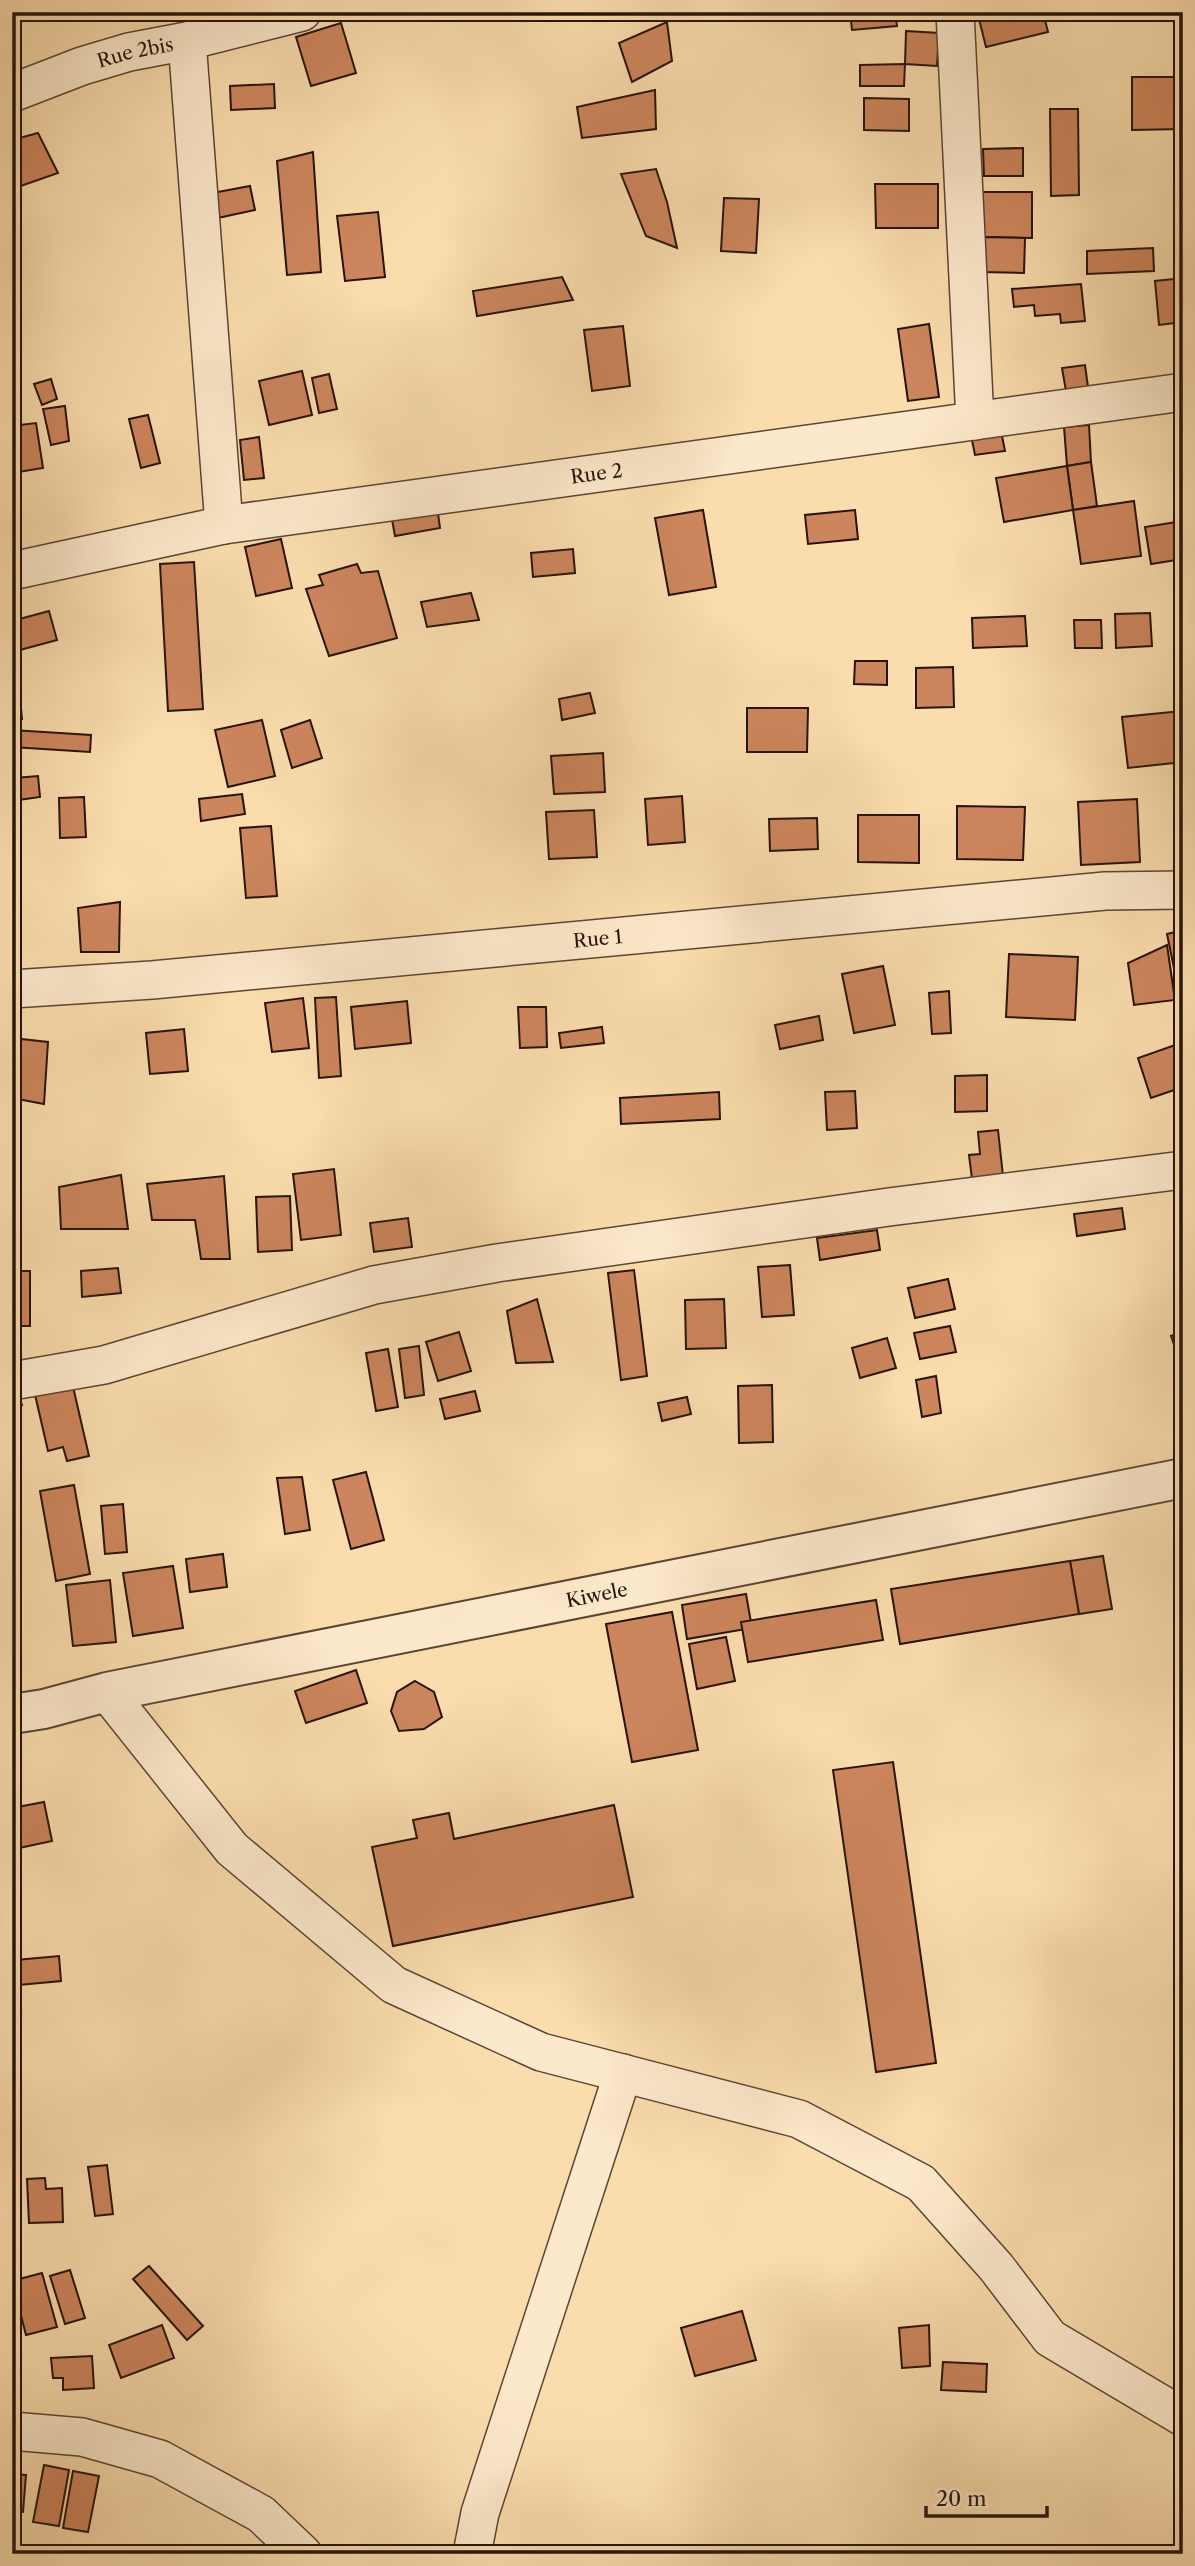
<svg xmlns="http://www.w3.org/2000/svg" width="1195" height="2566" viewBox="0 0 1195 2566" font-family="'Libre Caslon Text',serif">
<style>
.building{fill:#cd855d;stroke:#26130b;stroke-width:2}
.lines{fill:none;stroke-linecap:round;stroke-linejoin:round}
.minor-casing{stroke:#5b4534;stroke-width:40}
.tertiary-casing{stroke:#5b4534;stroke-width:42}
.minor{stroke:#fce8ca;stroke-width:37}
.tertiary{stroke:#fce8ca;stroke-width:38}
.labels{text-anchor:middle;dominant-baseline:central;stroke-width:6;stroke-linejoin:round;paint-order:stroke}
.street-label{font-size:19px;fill:#26130b;stroke:#fce8ca}
</style>
<rect width="100%" height="100%" fill="#fadcad"/>
<filter id="stains"><feTurbulence type="fractalNoise" baseFrequency=".00286" numOctaves="4"/><feColorMatrix values="0 0 0 0 .2 0 0 0 0 .09 0 0 0 0 .02 0 0 0 .5 -.17"/></filter>
<radialGradient id="worn" r=".72"><stop offset=".6" stop-color="#630" stop-opacity="0"/><stop offset="1" stop-color="#630" stop-opacity=".3"/></radialGradient>
<g class="building">
<path d="M525 12H539L540 19 526 21Z"/>
<path d="M850 12H895L897 26 852 30Z"/>
<path d="M1008 12H1043L1048 32 986 47 979 19Z"/>
<path d="M667 22 672 61 632 82 619 43Z"/>
<path d="M341 23 356 73 311 86 296 37Z"/>
<path d="M906 31 939 33 937 66 905 64Z"/>
<path d="M905 64 904 86H860V65Z"/>
<path d="M1132 77H1183V129L1132 130Z"/>
<path d="M274 84 275 108 231 110 230 86Z"/>
<path d="M655 90 656 129 582 138 577 107Z"/>
<path d="M864 98 909 99V131L864 130Z"/>
<path d="M1050 109H1078L1079 195 1051 196Z"/>
<path d="M38 133 58 173 12 189V140Z"/>
<path d="M1023 148V176H984L983 149Z"/>
<path d="M313 152 321 272 287 275 277 161Z"/>
<path d="M656 169 667 202 677 248 646 236 621 174Z"/>
<path d="M875 184H938V228H876Z"/>
<path d="M250 186 255 210 213 219 207 194Z"/>
<path d="M982 192H1032V238L982 237Z"/>
<path d="M724 198 759 199 756 253 721 251Z"/>
<path d="M378 212 385 277 345 281 337 216Z"/>
<path d="M982 237 1025 238 1024 273 981 272Z"/>
<path d="M1153 248 1154 271 1087 274V251Z"/>
<path d="M562 277 573 300 477 316 473 291Z"/>
<path d="M1183 278V322L1159 325 1155 281Z"/>
<path d="M1081 284 1085 321 1061 323 1060 314 1035 316 1034 305 1014 307 1012 289Z"/>
<path d="M929 324 939 397 908 401 898 329Z"/>
<path d="M623 326 630 386 592 391 584 330Z"/>
<path d="M1085 365 1088 387 1066 391 1062 368Z"/>
<path d="M302 371 312 415 269 425 259 381Z"/>
<path d="M329 374 337 409 319 413 312 378Z"/>
<path d="M51 379 57 399 42 405 34 384Z"/>
<path d="M65 406 69 441 51 445 43 409Z"/>
<path d="M148 415 160 463 141 468 129 419Z"/>
<path d="M36 423 43 468 12 473V426Z"/>
<path d="M1089 425 1091 462 1067 466 1064 427Z"/>
<path d="M1001 431 1005 451 975 455 971 435Z"/>
<path d="M259 437 264 478 244 480 240 440Z"/>
<path d="M1091 462 1097 506 1073 510 1067 466Z"/>
<path d="M1067 466 1073 510 1004 522 996 478Z"/>
<path d="M1134 501 1141 556 1081 564 1073 510Z"/>
<path d="M437 506 440 528 395 536 391 514Z"/>
<path d="M703 510 716 587 669 595 655 518Z"/>
<path d="M855 510 858 539 808 544 805 515Z"/>
<path d="M1183 521V559L1151 564 1145 527Z"/>
<path d="M281 539 292 588 256 596 245 547Z"/>
<path d="M573 549 575 573 533 577 531 553Z"/>
<path d="M194 562 203 709 168 711 160 564Z"/>
<path d="M357 564 361 573 378 571 397 638 329 656 306 589 323 585 319 575Z"/>
<path d="M471 593 479 620 427 627 421 602Z"/>
<path d="M49 611 57 640 20 650 12 621Z"/>
<path d="M1150 613 1152 646 1116 648 1115 614Z"/>
<path d="M1025 616 1027 646 973 648 972 618Z"/>
<path d="M1074 620H1101L1102 648H1075Z"/>
<path d="M855 661H887V685L854 684Z"/>
<path d="M953 667 954 707 916 708V668Z"/>
<path d="M590 693 595 713 562 720 559 699Z"/>
<path d="M20 697 22 719H12V698Z"/>
<path d="M747 708H808L807 752H747Z"/>
<path d="M1181 711 1183 762 1128 768 1122 717Z"/>
<path d="M262 720 275 776 228 787 215 730Z"/>
<path d="M310 720 322 758 292 768 281 730Z"/>
<path d="M12 730 91 735 90 752 12 747Z"/>
<path d="M603 753 605 792 554 794 551 756Z"/>
<path d="M38 776 40 797 18 800 15 778Z"/>
<path d="M242 794 245 814 201 821 199 799Z"/>
<path d="M682 796 685 842 648 845 645 799Z"/>
<path d="M84 797 86 837 60 838 59 798Z"/>
<path d="M1137 799 1140 862 1081 865 1078 802Z"/>
<path d="M957 806 1025 807 1023 860 957 859Z"/>
<path d="M594 810 597 857 549 859 546 812Z"/>
<path d="M858 815H919V863L858 862Z"/>
<path d="M817 818 818 849 770 851 769 819Z"/>
<path d="M271 826 277 896 246 898 240 828Z"/>
<path d="M120 902 119 952H81L78 908Z"/>
<path d="M1183 930V1003H1181L1167 934Z"/>
<path d="M1167 945 1175 1000 1134 1005 1128 963Z"/>
<path d="M1009 954 1078 957 1075 1020 1006 1017Z"/>
<path d="M883 966 895 1025 854 1033 842 974Z"/>
<path d="M949 991 951 1033 932 1034 929 993Z"/>
<path d="M336 997 341 1076 319 1078 315 998Z"/>
<path d="M303 998 309 1048 272 1052 265 1003Z"/>
<path d="M407 1001 411 1043 355 1049 351 1007Z"/>
<path d="M518 1007H546L547 1047 520 1048Z"/>
<path d="M819 1016 823 1040 780 1049 775 1025Z"/>
<path d="M602 1027 604 1043 561 1048 559 1033Z"/>
<path d="M184 1029 188 1071 150 1074 146 1033Z"/>
<path d="M12 1038 48 1042 44 1104 12 1098Z"/>
<path d="M1178 1044 1183 1056V1087L1151 1098 1138 1058Z"/>
<path d="M987 1075V1111L955 1112V1076Z"/>
<path d="M855 1091 857 1128 827 1130 825 1092Z"/>
<path d="M719 1092 720 1119 621 1124 620 1098Z"/>
<path d="M998 1130 1003 1176 972 1179 969 1155 980 1154 978 1132Z"/>
<path d="M334 1169 341 1235 301 1240 293 1174Z"/>
<path d="M121 1175 128 1229H61L59 1187Z"/>
<path d="M224 1176 230 1259H201L195 1220H152L147 1184Z"/>
<path d="M290 1196 292 1250 258 1252 256 1197Z"/>
<path d="M1122 1208 1125 1229 1077 1236 1074 1214Z"/>
<path d="M408 1218 412 1247 374 1252 370 1223Z"/>
<path d="M877 1230 880 1250 820 1260 817 1238Z"/>
<path d="M790 1265 794 1315 762 1317 758 1267Z"/>
<path d="M118 1268 121 1293 82 1297 81 1271Z"/>
<path d="M634 1270 647 1376 621 1380 608 1273Z"/>
<rect x="12" y="1271" width="18" height="55"/>
<path d="M948 1279 955 1309 915 1318 908 1288Z"/>
<path d="M537 1299 553 1362 516 1363 507 1311Z"/>
<path d="M724 1299 726 1348 686 1349 685 1300Z"/>
<path d="M950 1326 956 1352 920 1359 914 1333Z"/>
<path d="M459 1332 471 1371 438 1381 426 1342Z"/>
<path d="M1183 1332V1371L1171 1336Z"/>
<path d="M887 1338 896 1368 860 1378 852 1348Z"/>
<path d="M419 1346 424 1395 405 1398 399 1349Z"/>
<path d="M388 1349 398 1407 376 1411 366 1353Z"/>
<path d="M936 1376 941 1413 922 1417 916 1380Z"/>
<path d="M71 1378 89 1456 67 1461 63 1447 48 1451 33 1386Z"/>
<path d="M772 1385 773 1442 739 1443 738 1386Z"/>
<path d="M16 1389 22 1405 12 1408V1390Z"/>
<path d="M475 1391 480 1411 445 1419 440 1399Z"/>
<path d="M687 1397 691 1414 662 1421 658 1403Z"/>
<path d="M12 1423 21 1463 12 1465Z"/>
<path d="M366 1472 384 1540 351 1549 333 1480Z"/>
<path d="M302 1477 310 1530 285 1534 277 1478Z"/>
<path d="M74 1485 90 1574 56 1581 40 1491Z"/>
<path d="M123 1504 127 1552 105 1554 101 1506Z"/>
<path d="M223 1554 227 1587 190 1592 186 1559Z"/>
<path d="M1103 1556 1112 1609 1079 1614 1070 1561Z"/>
<path d="M1070 1561 1079 1614 900 1644 891 1589Z"/>
<path d="M173 1566 183 1628 133 1636 123 1573Z"/>
<path d="M110 1580 116 1642 73 1646 66 1585Z"/>
<path d="M746 1594 752 1628 687 1639 682 1605Z"/>
<path d="M876 1600 883 1640 748 1662 741 1622Z"/>
<path d="M672 1612 698 1750 632 1762 606 1624Z"/>
<path d="M726 1637 735 1681 697 1689 689 1644Z"/>
<path d="M356 1670 367 1703 306 1723 295 1691Z"/>
<path d="M415 1681 434 1692 442 1717 424 1729 399 1731 391 1711 397 1692Z"/>
<path d="M893 1762 936 2063 876 2072 833 1770Z"/>
<path d="M44 1802 52 1841 19 1848 12 1808Z"/>
<path d="M614 1805 633 1897 393 1946 372 1847 417 1838 413 1820 449 1813 454 1839Z"/>
<path d="M59 1956 61 1981 19 1985 16 1960Z"/>
<path d="M107 2165 113 2214 95 2216 88 2167Z"/>
<path d="M45 2178 46 2189 62 2188 63 2222 29 2223 27 2179Z"/>
<path d="M149 2266 203 2326 187 2340 133 2279Z"/>
<path d="M70 2270 85 2318 65 2324 50 2276Z"/>
<path d="M42 2273 57 2327 26 2335 12 2281Z"/>
<path d="M742 2311 756 2360 695 2376 681 2328Z"/>
<path d="M162 2325 174 2358 121 2378 109 2345Z"/>
<path d="M929 2325 930 2366 902 2368 899 2328Z"/>
<path d="M92 2356 94 2388 63 2390V2378H53L51 2358Z"/>
<path d="M943 2362 987 2364 986 2392 941 2390Z"/>
<path d="M44 2465 69 2470 59 2526 33 2522Z"/>
<path d="M73 2471 99 2476 88 2532 63 2528Z"/>
<path d="M12 2474 26 2475 23 2512 12 2511Z"/>
</g>
<g class="lines">
<defs>
<g id="minor">
<path d="M955 12 975 421"/>
<path d="M187 41 224 525"/>
<path id="s1" d="M12 93 82 66 129 52 187 41 302 12"/>
<path id="s2" d="M12 571 224 525 1183 392"/>
<path id="s3" d="M12 989 152 980 1105 891 1183 890"/>
<path d="M12 1381 104 1365 374 1285 497 1263 889 1207 1183 1170"/>
<path d="M107 1692 232 1849 394 1985 541 2052 799 2119 921 2183 996 2267 1050 2338 1183 2417"/>
<path d="M12 2431 82 2437 160 2459 261 2514 303 2554"/>
<path d="M472 2554 480 2513 623 2073"/>
</g>
<g id="tertiary">
<path id="s4" d="M12 1714 44 1709 107 1692 1183 1478"/>
</g>
</defs>
<use href="#minor" class="minor-casing"/>
<use href="#tertiary" class="tertiary-casing"/>
<use href="#minor" class="minor"/>
<use href="#tertiary" class="tertiary"/>
</g>
<g class="labels">
<g class="street-label">
<text stroke="none"><textPath href="#s1" startOffset="130">Rue 2bis</textPath></text>
<text stroke="none"><textPath href="#s2" startOffset="593">Rue 2</textPath></text>
<text stroke="none"><textPath href="#s3" startOffset="588">Rue 1</textPath></text>
<text stroke="none"><textPath href="#s4" startOffset="597">Kiwele</textPath></text>
</g>
</g>
<rect width="1195" height="2566" fill="none" stroke="#fadcad" stroke-width="42"/>
<rect x="14" y="14" width="1167" height="2538" fill="none" stroke="#26130b" stroke-width="3.5"/>
<rect x="21" y="21" width="1153" height="2524" fill="none" stroke="#26130b" stroke-width="2"/>
<path d="M926 2506v10h121v-10" fill="none" stroke="#26130b" stroke-width="3.5"/>
<text x="936" y="2506" font-size="21" fill="#26130b" stroke="#fce8ca" stroke-width="5" paint-order="stroke">20 m</text>
<rect width="100%" height="100%" filter="url(#stains)"/>
<rect width="100%" height="100%" fill="url(#worn)"/>
</svg>
